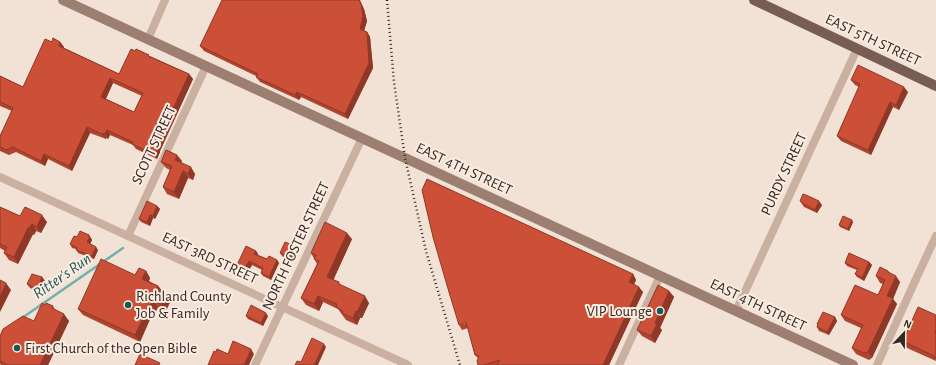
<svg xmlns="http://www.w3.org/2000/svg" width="936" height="365" viewBox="0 0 936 365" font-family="'Alegreya Sans',sans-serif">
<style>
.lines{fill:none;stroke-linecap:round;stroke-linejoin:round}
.stream{stroke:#73b0ad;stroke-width:2.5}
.street{stroke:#cab0a1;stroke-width:8}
.secondary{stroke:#9d7f72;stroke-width:10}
.primary{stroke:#775d54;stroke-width:10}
.rail{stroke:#342824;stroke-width:2.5;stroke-dasharray:1 3;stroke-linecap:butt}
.wall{fill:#af4530;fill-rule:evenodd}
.shaded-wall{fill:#8f3827}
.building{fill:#cc5038;stroke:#8f3827;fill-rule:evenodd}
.poi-dot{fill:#185756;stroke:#faece1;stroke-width:1.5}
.labels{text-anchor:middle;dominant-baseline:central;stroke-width:4;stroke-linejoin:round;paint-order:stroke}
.street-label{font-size:15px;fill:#342824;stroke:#faece1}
.poi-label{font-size:15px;fill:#342824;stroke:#faece1;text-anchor:start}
.water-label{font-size:16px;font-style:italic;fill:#185756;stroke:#faece1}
</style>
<rect width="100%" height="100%" fill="#f2e2d5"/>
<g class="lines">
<path class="stream" d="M22 318 123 248"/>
<g class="street">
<path d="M148 39 165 0"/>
<path d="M0 177 408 365"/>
<path d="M128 236 206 66"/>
<path d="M736 311 857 49"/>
<path d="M255 365 362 138"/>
<path d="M619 365 660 276"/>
<path d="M877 365 916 279 936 236"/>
</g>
<path class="secondary" d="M63 0 853 365"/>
<path class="primary" d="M754 0 936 86"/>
<path class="rail" d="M387 0 394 82 405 158 426 251 460 365"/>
</g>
<g class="wall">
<path d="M364 9 367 21 364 31 367 32 370 37 373 68 348 119 301 97 299 100 260 82 256 77V76L204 51 200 46Z"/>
<path d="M52 42H60L64 47V48L119 74 150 56 189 74 193 79 160 151V152L157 159 136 149 133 145 110 135 108 139 106 138V139L90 133 72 171 48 159 45 166 16 152 9 155 0 151V136L12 111 0 106V76L23 87ZM113 83 142 96 134 112 106 99Z"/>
<path d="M851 80 908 92 899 110 893 107 871 155 841 141 837 136 859 87 855 85Z"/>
<path d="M182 161 181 163 195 174 193 180 188 178 179 199 167 194 163 187 170 170 166 168 161 162Z"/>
<path d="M800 201 822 205 817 213 804 207Z"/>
<path d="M157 206 160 209 155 219 153 218 150 226 141 222 139 219Z"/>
<path d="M0 207 20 216 47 222 41 233 36 231 34 235 33 234 18 264 9 260 4 253 5 251 0 248Z"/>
<path d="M853 222 849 231 840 227 839 225Z"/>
<path d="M89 235 92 240 90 244 98 250 94 259 78 253 76 249 72 248 70 244Z"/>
<path d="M352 239 333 280 342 286 369 303 362 318H360L357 325 346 320 338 309 323 302 319 311 306 305 301 298 317 264 311 253Z"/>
<path d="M298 249 293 261 283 257 280 253Z"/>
<path d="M256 251 258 254V255L267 259 277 260 279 263 271 280 263 276 261 273 262 270 252 265 248 272 240 268 237 265Z"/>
<path d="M869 262 872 265 864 281 857 277 855 274 857 270 847 266 845 263Z"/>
<path d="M146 271 150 278 149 281 158 286 163 292 162 294 170 302 166 311 158 307 156 311 154 310 140 342 83 315 78 309 135 275Z"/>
<path d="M888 271 891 274 900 282 893 299 897 304 872 358 869 360 856 354 852 348 861 328 845 321 841 315 878 295 883 284 880 283 876 276Z"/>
<path d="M633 274 636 280 634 284 643 292 609 365H478V358L475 355 468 328 462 330 459 325Z"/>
<path d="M42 277 45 281 40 292 30 288 27 284Z"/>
<path d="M669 291 674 297 660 328 662 330 655 343 642 336 637 330Z"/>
<path d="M45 305 53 306 55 310 69 321 48 365H1L0 364V336L34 321Z"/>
<path d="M936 315V361L907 348 903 341Z"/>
<path d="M246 316H268L263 326 248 319Z"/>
<path d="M835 317 837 321 829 335 819 331 817 327 818 325 817 324Z"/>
</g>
<g class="shaded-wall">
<path d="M359 0H360L364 9 367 21 363 34 360 29Z"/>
<path d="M367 32 370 37 373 68 348 119 345 114Z"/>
<path d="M60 42 64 47 62 51 59 46Z"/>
<path d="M189 74 193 79 160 151V152L157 159 154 154 156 146Z"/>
<path d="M110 78 113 83 104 102 101 97Z"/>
<path d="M904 87 908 92 899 110 896 105Z"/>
<path d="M297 92 301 97 299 100 295 95Z"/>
<path d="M890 102 893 107 871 155 868 150Z"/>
<path d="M87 127 90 133 72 171 69 166Z"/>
<path d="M107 130 110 135 108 139 105 134Z"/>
<path d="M103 133 106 138V139L102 134Z"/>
<path d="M44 154 48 159 45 166 41 161Z"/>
<path d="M177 155 182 161 179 167 175 160Z"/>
<path d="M191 167 195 174 193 180 188 174Z"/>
<path d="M183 171 188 178 179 199 174 192Z"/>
<path d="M819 201 822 205 817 213 815 210Z"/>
<path d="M157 206 160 209 155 219 153 216Z"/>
<path d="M42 215 47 222 41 233 37 227Z"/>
<path d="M150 215 153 218 150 226 147 222Z"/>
<path d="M852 220 853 222 849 231 848 229Z"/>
<path d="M32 224 36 231 34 235 29 228Z"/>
<path d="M28 228 33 234 18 264 14 257Z"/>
<path d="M347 233 352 239 332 283 327 277Z"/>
<path d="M89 235 92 240 89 246 87 242Z"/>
<path d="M295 246 298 249 293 261 290 257Z"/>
<path d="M96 247 98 250 94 259 92 256Z"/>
<path d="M256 251 258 254 257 257 254 254Z"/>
<path d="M277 260 279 263 271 280 269 277Z"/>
<path d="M249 261 252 265 248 272 245 268Z"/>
<path d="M869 262 872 265 864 281 862 278Z"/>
<path d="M146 271 150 278 147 285 142 279Z"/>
<path d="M633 274 636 280 633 287 629 282Z"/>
<path d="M896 276 900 282 893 299 897 304 872 358 868 352 887 296Z"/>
<path d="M42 277 45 281 40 292 37 289Z"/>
<path d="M6 283 11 290 0 312V297Z"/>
<path d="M158 286 163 292 160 298 155 291Z"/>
<path d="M639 287 643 292 609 365H603Z"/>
<path d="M669 291 674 297 660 328 662 330 655 343 651 336 655 323Z"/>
<path d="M165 296 170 302 166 311 161 304Z"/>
<path d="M318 296 323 302 319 311 314 304Z"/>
<path d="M365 296 369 303 362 318 357 312Z"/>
<path d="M153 301 158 307 156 311 151 305Z"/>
<path d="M150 304 154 310 140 342 135 335Z"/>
<path d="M356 311 360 318 357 325 353 318Z"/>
<path d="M266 313 268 316 263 326 261 323Z"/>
<path d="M64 314 69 321 48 365H40Z"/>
<path d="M835 317 837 321 829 335 827 332Z"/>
<path d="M324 344 326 347 318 365H314Z"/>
<path d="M251 349 254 354 249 365H244Z"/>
</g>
<g class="building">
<path d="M222 0H359L361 4 363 16 360 29 367 32 369 63 345 114 297 92 295 95 256 77 258 74 200 46Z"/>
<path d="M53 38 60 42 59 46 119 74 131 49 135 51 136 49 149 55 148 56 189 74 156 146 157 147 154 154 132 144 133 142 107 130 105 134 103 133 102 134 87 127 69 166 44 154 41 161 13 147 6 150 0 147V136L13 108 0 102V76L23 87 45 39 52 42ZM110 78 143 93 134 112 101 97Z"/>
<path d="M858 65 904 87 896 105 890 102 868 150 837 136 860 84 851 80Z"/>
<path d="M166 150 177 155 175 160 191 167 188 174 183 171 174 192 163 187 172 166 161 162Z"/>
<path d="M427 179 633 274 629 282 639 287 603 365H497L500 360 484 365H478L477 361 479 356 475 355 466 322 459 325 449 292 433 237 422 190Z"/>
<path d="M803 194 806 195 819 201 815 210 802 203V202L800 201Z"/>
<path d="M147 201 157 206 153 216 150 215 147 222 139 219Z"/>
<path d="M0 207 20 216 25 207 42 215 37 227 32 224 29 228H28L14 257 4 253 7 247 0 244Z"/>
<path d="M843 216 852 220 848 229 839 225Z"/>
<path d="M325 222 347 233 327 277 339 282V284L365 296 357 312 356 311 353 318 342 313 343 311 336 307 337 304 318 296 314 304 301 298 319 261 314 259 316 255 311 253Z"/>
<path d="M80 231 89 235 88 236 90 237 87 242 96 247 92 256 76 250 77 248 70 244 74 236 77 237Z"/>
<path d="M285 242 295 246 290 257 280 253Z"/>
<path d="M246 246 256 251 254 254 267 259 269 256 277 260 269 277 261 273 263 268 249 261 245 268 237 265Z"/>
<path d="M849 253 869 262 862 278 855 274 858 269 845 263Z"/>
<path d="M101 259 135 275 139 268 146 271 142 279 158 286 155 291 165 296 161 304 153 301 151 305 150 304 135 335 78 309Z"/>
<path d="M880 267 888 271V272L896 276 887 296 893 298 868 352 864 353 852 348 863 325 841 315 855 285 878 295 885 280 876 276Z"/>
<path d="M32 274 42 277 37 289 27 284Z"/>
<path d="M0 280 6 283 0 297Z"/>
<path d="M658 285 669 291 655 323 657 324 651 336 637 330Z"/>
<path d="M42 303 45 305 46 303 53 306 52 308 64 314 40 365H7L0 361V336L3 329 23 316 34 321Z"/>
<path d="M251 305 266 313 261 323 246 316Z"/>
<path d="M918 307 936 315V330L935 332 936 333V358L933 357 934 356 903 341Z"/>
<path d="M823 312 835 317 827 332 817 327 818 324H817Z"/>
<path d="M312 338 324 344 314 365H295L297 361 301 362Z"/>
<path d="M233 341 251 349 244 365 242 364 241 365H208L214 351 216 352 217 349 228 354Z"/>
<path d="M140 354 160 363 159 365H135Z"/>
</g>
<g class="poi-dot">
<circle cx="128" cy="305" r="4"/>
<circle cx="660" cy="311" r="4"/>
<circle cx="17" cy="348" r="4"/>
</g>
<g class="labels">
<g class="street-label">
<text transform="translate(873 40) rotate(25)">EAST 5TH STREET</text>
<text transform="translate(154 145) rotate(-65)">SCOTT STREET</text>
<text transform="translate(464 169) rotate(25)">EAST 4TH STREET</text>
<text transform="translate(784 174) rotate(-65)">PURDY STREET</text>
<text transform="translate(296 246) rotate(-65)">NORTH FOSTER STREET</text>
<text transform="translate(210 258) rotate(25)">EAST 3RD STREET</text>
<text transform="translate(758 305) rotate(25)">EAST 4TH STREET</text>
</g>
<g class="poi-label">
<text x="136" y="296">Richland County<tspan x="136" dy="17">Job &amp; Family</tspan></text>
<text x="652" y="311" text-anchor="end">VIP Lounge</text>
<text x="25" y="348">First Church of the Open Bible</text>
</g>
<g class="water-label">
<text transform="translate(62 276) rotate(-35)">Ritter's Run</text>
</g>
</g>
<g transform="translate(904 333) rotate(22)" stroke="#faece1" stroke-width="3" paint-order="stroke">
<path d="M0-3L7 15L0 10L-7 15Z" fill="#342824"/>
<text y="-6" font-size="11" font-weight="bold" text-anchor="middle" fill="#342824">N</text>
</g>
</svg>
